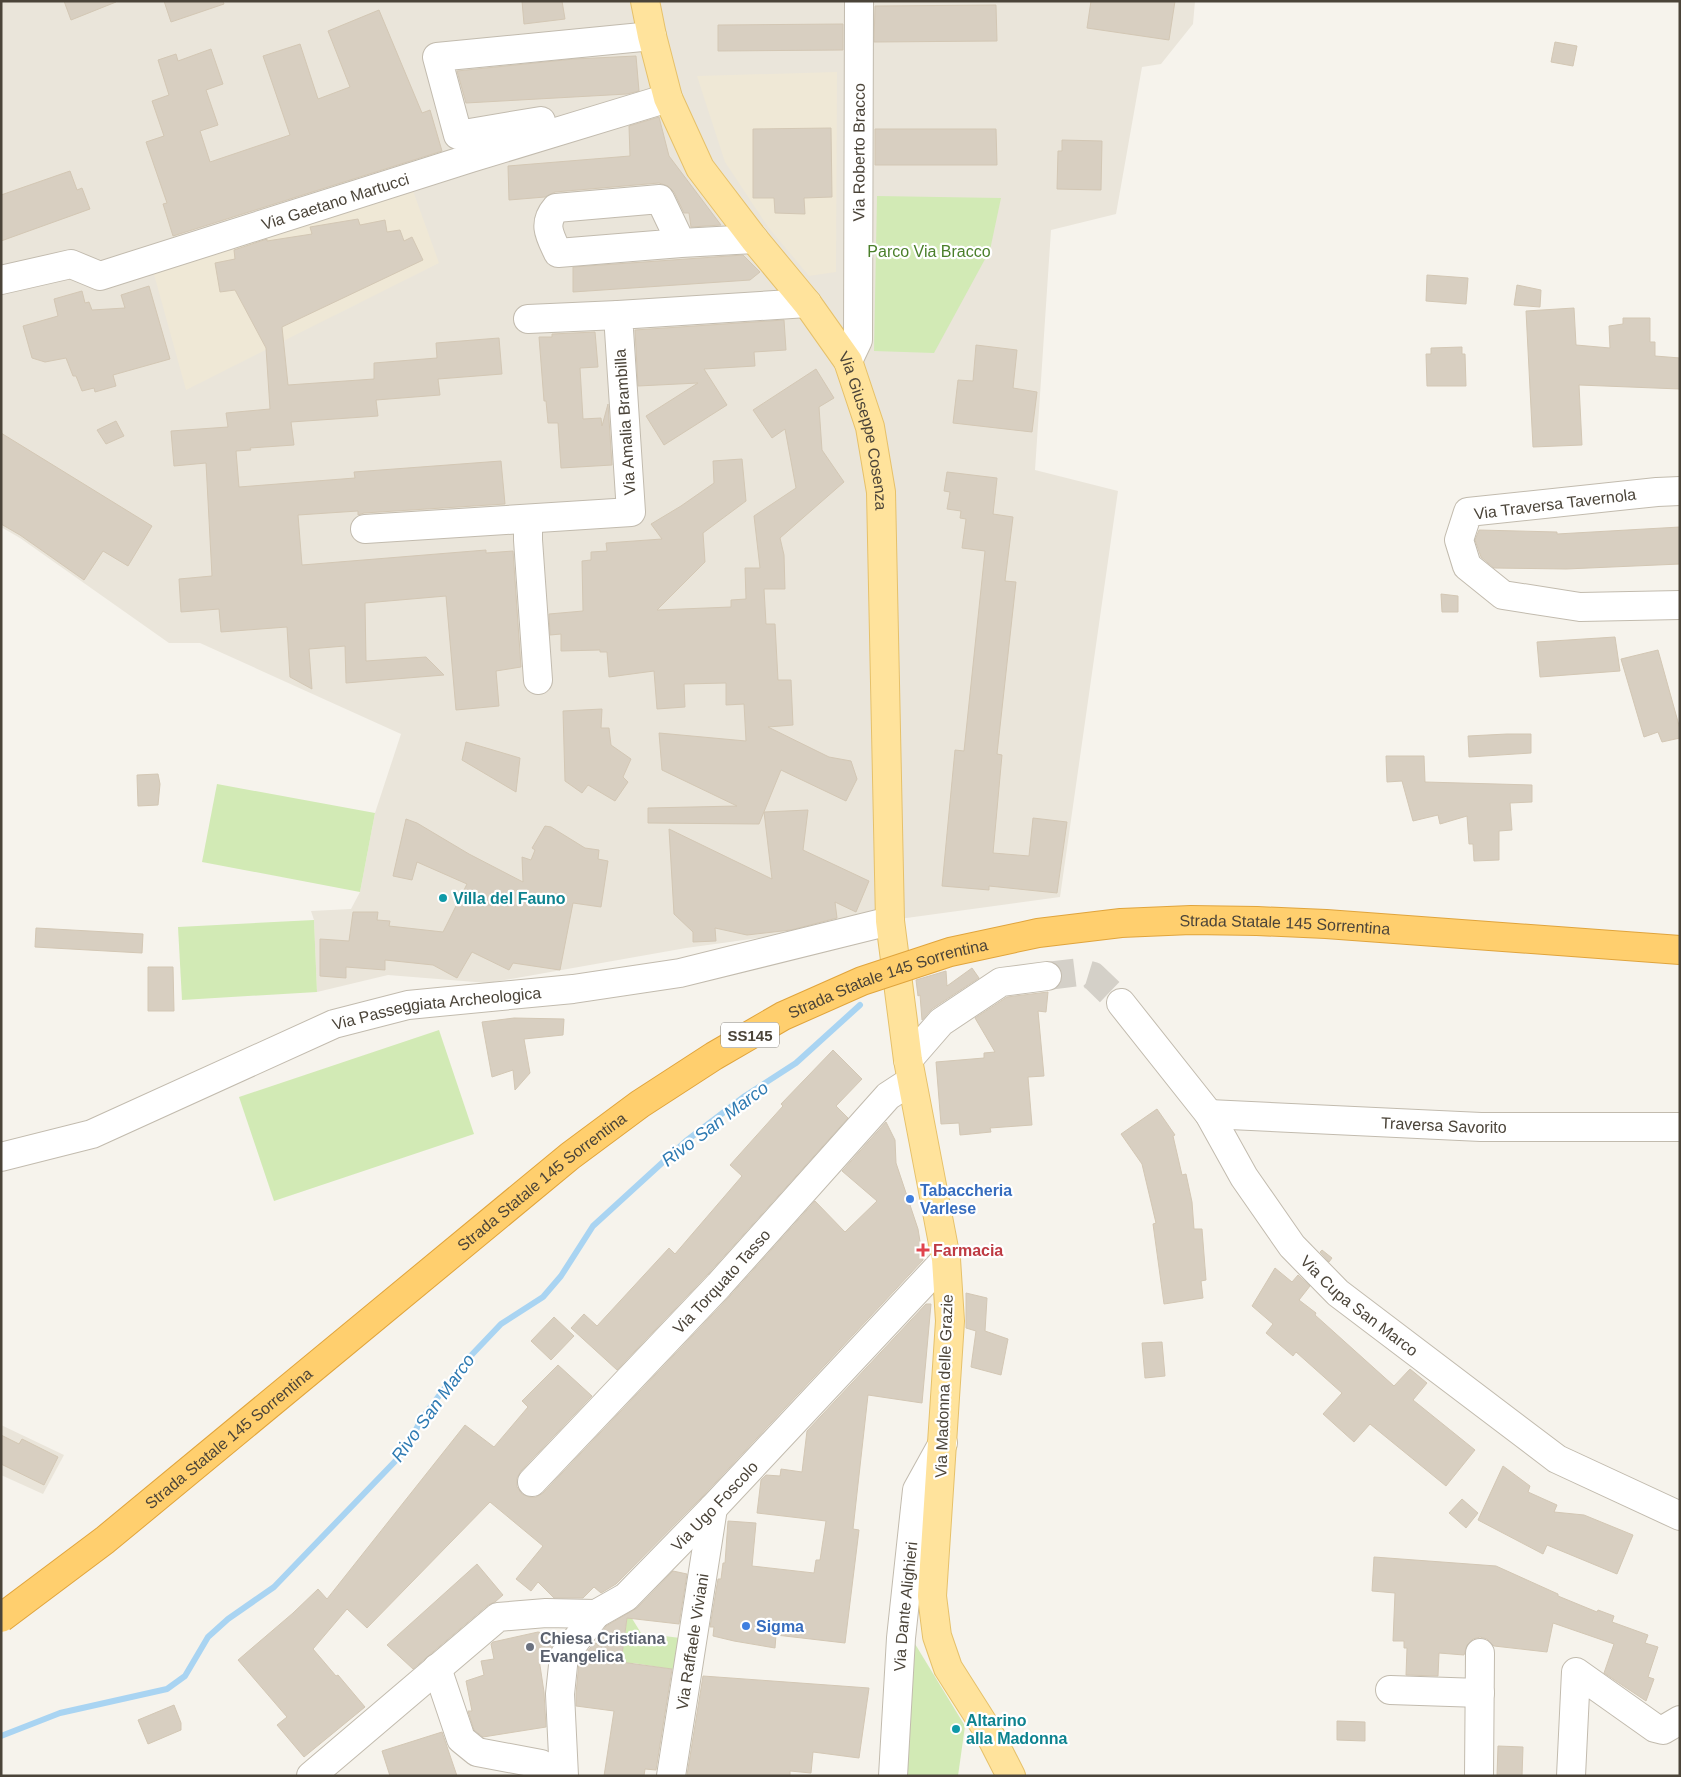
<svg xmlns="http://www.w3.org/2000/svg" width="1681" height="1777" viewBox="0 0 1681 1777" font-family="Helvetica,sans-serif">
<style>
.residential{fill:#eae5da}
.education{fill:#efe8d6}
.green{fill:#d2eab5}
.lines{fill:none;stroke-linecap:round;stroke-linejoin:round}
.stream{stroke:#a9d4f2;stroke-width:6}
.building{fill:#d8cfc1;stroke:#d3c7b4}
.minor-tunnel{stroke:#d4d0c8;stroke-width:28;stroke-dasharray:28 14;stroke-linecap:butt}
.minor-casing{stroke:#c2bbae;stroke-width:30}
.major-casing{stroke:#e6c16a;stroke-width:30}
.minor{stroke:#fff;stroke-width:28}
.major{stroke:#ffe39c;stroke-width:28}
.highway-bridge-casing{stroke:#e0a43c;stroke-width:30;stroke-linecap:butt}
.highway-bridge{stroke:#ffcf6e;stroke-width:28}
.culture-dot{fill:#0f9aa8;stroke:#fff;stroke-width:2}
.shop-dot{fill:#3f7fe0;stroke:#fff;stroke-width:2}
.health-dot{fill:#e0444e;stroke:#fff;stroke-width:2}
.worship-dot{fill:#6b7280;stroke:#fff;stroke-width:2}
.labels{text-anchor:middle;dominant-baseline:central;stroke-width:4.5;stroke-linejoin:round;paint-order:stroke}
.shield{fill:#fff;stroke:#817c74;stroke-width:1}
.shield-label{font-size:15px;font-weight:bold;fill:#4b4439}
.street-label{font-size:16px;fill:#4b4439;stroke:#fff}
.park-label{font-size:16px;fill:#4a7f2a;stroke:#fff}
.culture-label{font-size:16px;font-weight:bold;fill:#0d838f;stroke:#fff;text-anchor:start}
.shop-label{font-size:16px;font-weight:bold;fill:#366cbe;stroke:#fff;text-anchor:start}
.health-label{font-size:16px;font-weight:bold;fill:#be3a42;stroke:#fff;text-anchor:start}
.worship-label{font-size:16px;font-weight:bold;fill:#5b616d;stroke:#fff;text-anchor:start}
.water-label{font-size:18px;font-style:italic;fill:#2e7ab2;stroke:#fff}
</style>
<rect width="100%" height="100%" fill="#f6f3ec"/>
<g class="residential">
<path d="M1 1H1195L1193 24 1161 64 1142 67 1116 214 1051 230 1035 470 1118 491 1060 897 686 948 488 983 388 975 317 992 314 920 311 911 351 909 360 892 375 813 401 734 200 643H169L20 538 1 527Z"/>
<path d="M1 1425 64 1455 43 1494 1 1475Z"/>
</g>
<g class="education">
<path d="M837 72 836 272 809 276 768 227 725 162 697 76Z"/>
<path d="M412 188 439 263 186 390 152 267Z"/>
</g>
<g class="green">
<path d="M877 196 1001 198 990 250 934 353 874 351Z"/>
<path d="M217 784 375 813 360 892 202 862Z"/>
<path d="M314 920 317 992 182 1000 178 927Z"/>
<path d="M439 1030 474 1134 274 1201 239 1097Z"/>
<path d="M628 1612 641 1633 688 1639 684 1671 633 1663 627 1701 615 1700Z"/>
<path d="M912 1639 965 1726 958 1776H904Z"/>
</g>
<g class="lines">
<path class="stream" d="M1 1736 60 1713 167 1689 185 1676 208 1637 228 1619 274 1587 405 1451 421 1420 461 1366 501 1324 543 1297 561 1276 593 1226 686 1141 745 1096 796 1063 860 1005"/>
</g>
<g class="building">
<path d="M64 1H116V2L71 20Z"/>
<path d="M164 1H223L224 4 171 22Z"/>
<path d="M522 1H562L565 19 524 24Z"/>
<path d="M1091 1H1175L1169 40 1087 28Z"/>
<path d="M996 5 997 41 874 42 875 6Z"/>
<path d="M379 10 422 113 430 110 442 151 173 236 163 204 167 203 146 142 164 136 152 101 169 95 158 60 176 54 178 61 211 49 223 84 206 90 218 125 200 131 210 162 290 135 263 56 300 44 318 99 350 87 328 31Z"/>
<path d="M843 24V50L718 51V25Z"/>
<path d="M1555 42 1577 46 1573 66 1551 62Z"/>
<path d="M636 56 639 91 627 94 466 103 457 71 574 59Z"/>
<path d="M659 117 669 156 721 225 691 227 689 213H684L674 192 668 186 659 183 555 192 545 197 509 200 508 166 630 156 629 126Z"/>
<path d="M831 128 832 197 804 198 805 214 775 213 774 198H753V129Z"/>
<path d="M875 129H996L997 165H875Z"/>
<path d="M1062 140 1102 141 1101 190 1057 189 1058 151H1062Z"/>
<path d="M70 171 77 190 82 188 90 209 1 241V195Z"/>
<path d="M358 219 360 225 385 220 387 232 400 230 404 241 412 237 423 260 282 327 288 385 374 379V363L437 358 436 343 499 338 502 374 438 379 440 395 376 400 378 416 291 422 294 445 250 448 251 450 236 451 239 487 355 478 354 472 501 461 505 504 364 513 358 515V511L298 515 302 565 486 550V553L513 551 521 667 496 671 499 706 456 710 446 596 365 603 366 661 426 657 444 675 346 683 345 646 309 649 312 689 290 677 287 627 221 632 219 609 181 612 179 579 212 576 206 463 174 466 171 431 228 427 226 413 270 409 266 348 235 290 220 292 215 263 235 259 234 250 267 239V241L312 234 310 227Z"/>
<path d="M743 255 760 272 750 280 573 292V267Z"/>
<path d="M1427 275 1468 278 1466 304 1426 301Z"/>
<path d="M1517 285 1541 290 1540 307 1514 305Z"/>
<path d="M149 286 170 359 113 375 116 386 95 392 94 388 82 391 76 376H73L66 358 45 362 32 358 23 326 58 316 54 299 82 291 85 303 89 302 92 310 125 308 121 295Z"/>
<path d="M1574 308 1576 345 1610 348 1609 326 1623 324V318H1650V342H1655V356L1680 358V389L1579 385 1582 445 1533 447 1526 311Z"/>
<path d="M784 320 786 350 754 352 755 366 704 369 727 405 664 445 646 416 698 383 638 386 635 330Z"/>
<path d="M595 332 598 367 580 368 583 419 601 418 602 426 608 404 612 465 561 468 558 423H548L546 401H544L539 337H552V334Z"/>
<path d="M976 345 1017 350 1013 388 1037 392 1032 432 953 423 958 380 973 381Z"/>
<path d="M1462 347V354H1465L1466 386H1427L1426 354H1431V348Z"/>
<path d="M816 369 834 398 819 407 822 450 844 482 780 538 784 555 785 589H764L766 624H775L778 680H791L793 725 768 727 829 757 851 761 857 779 846 801 781 770 759 824 648 823V808L737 806 662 770 659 733 746 741 744 704 726 705V683L684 684 685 707 657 709 654 671 609 677 607 652H600V650L561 651V634L550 635 549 614 583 611 582 561 591 560V552L607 551 606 543 662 539 651 524 681 506 714 483 713 461 742 459 746 501 703 533 705 562 657 610 731 607V600L746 599 745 568H760L754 516 796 488 785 429 772 438 753 410Z"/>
<path d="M116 421 124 436 106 444 97 430Z"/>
<path d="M1 433 152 526 128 566 103 551 84 580 20 535 1 524Z"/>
<path d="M947 472 997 478 993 514 1013 517 1005 581 1016 582 997 754 1002 755 993 853 1029 856 1033 818 1067 822 1057 893 989 886V890L942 886 955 750 964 751 985 551 962 548 966 519 960 518 961 511 947 509 950 492 944 491Z"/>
<path d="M1680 527V564L1566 569 1494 568 1481 557 1475 540 1479 530 1557 532V534Z"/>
<path d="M1441 594 1458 596V612H1442Z"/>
<path d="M1615 637 1620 671 1540 677 1537 642Z"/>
<path d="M1658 650 1680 729V738L1662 742 1658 732 1644 737 1621 659Z"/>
<path d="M602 709 601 728H609L611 745 631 759 623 777 628 782 615 801 588 785 582 793 565 781 563 711Z"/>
<path d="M1507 734H1531V753L1469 757 1468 736Z"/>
<path d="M466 742 520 758 516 792 462 760Z"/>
<path d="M1386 756H1424L1425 782 1532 785V802L1510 803 1512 830 1499 831V860L1474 861 1473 844H1469L1467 816 1440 824 1438 815 1413 821 1402 781 1387 782Z"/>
<path d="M158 774 160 784 158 805 138 806 137 775Z"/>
<path d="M808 810 803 850 869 881 856 912 835 902 837 918 791 930 747 935 715 928 716 941 693 942V932L674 914 669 829 772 879 764 812Z"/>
<path d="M406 819 417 823 469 854 523 882 522 857 531 860 535 850 532 848 545 826 551 827 585 848 599 850 598 859 608 861 601 907 573 903 560 970 513 963 509 970 472 952 457 978 433 965 385 960V970L346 967V978L320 976V939L349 941 353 912H378L377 920 390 921 389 926 443 932 467 884 417 862 412 880 393 876Z"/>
<path d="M36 928 143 934 142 953 35 947Z"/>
<path d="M148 967H173L174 1011H148Z"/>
<path d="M972 968 979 978 932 1009 922 1020 920 995 918 996 916 980 946 971 947 986Z"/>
<path d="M1048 992 1046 1012 1038 1011 1044 1076 1028 1077 1032 1125 990 1128 991 1132 960 1135 959 1123 941 1124 936 1062 984 1058V1053L995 1052 975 1018 1007 997Z"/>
<path d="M514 1018 564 1019 563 1035 524 1039 530 1073 515 1090 513 1070 492 1077 482 1022Z"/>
<path d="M833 1050 862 1079 836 1106 848 1118 708 1274 617 1370 571 1328 584 1314 597 1326 669 1248 675 1254 742 1176 730 1165 783 1106 781 1104Z"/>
<path d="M1157 1109 1175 1135 1173 1136 1182 1175 1186 1174 1192 1202 1194 1229H1202L1206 1280 1201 1281 1203 1298 1164 1304 1153 1224 1156 1223 1142 1164 1121 1134Z"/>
<path d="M886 1122 895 1140 896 1163 918 1229 923 1260 702 1497 616 1584 601 1593 594 1587 583 1598H554L538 1582 531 1591 516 1579 543 1546 490 1502 367 1628 347 1609 313 1649 336 1676 338 1675 365 1707 304 1757 277 1725 287 1717 238 1660 293 1613 318 1589 327 1599 465 1425 494 1447 528 1407 522 1401 558 1365 592 1396 521 1471 517 1478V1487L522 1494 529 1497H536L543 1493 730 1296 815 1201 845 1232 877 1201 842 1171Z"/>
<path d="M1322 1250 1332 1258 1329 1262 1320 1252Z"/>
<path d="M1275 1268 1292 1282 1298 1275 1310 1286 1299 1300 1316 1313 1315 1315 1394 1386 1410 1369 1427 1383 1413 1400 1475 1450 1446 1486 1370 1424 1354 1442 1323 1414 1342 1393 1296 1352 1293 1356 1266 1333 1273 1324 1252 1306Z"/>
<path d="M966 1293 987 1298 985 1331 1008 1339 1001 1375 971 1367 976 1331 966 1328Z"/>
<path d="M926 1304H931L922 1403 868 1395 853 1529 859 1530 845 1643 776 1635 775 1648 734 1641 713 1636 714 1627H710L718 1579H721L723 1563H725L728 1521 756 1523 752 1566 814 1573 816 1560H820L826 1521 757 1513 761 1480 766 1475 780 1476 781 1469 802 1472 807 1431Z"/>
<path d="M554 1317 574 1336 551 1360 531 1341Z"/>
<path d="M1162 1342 1165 1376 1145 1378 1142 1343Z"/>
<path d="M1 1435 19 1444 22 1439 58 1457 44 1485 1 1464Z"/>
<path d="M1503 1466 1530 1486 1528 1492 1557 1505 1554 1512 1584 1515 1633 1535 1617 1574 1547 1545 1543 1554 1478 1520Z"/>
<path d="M1462 1499 1478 1513 1466 1528 1449 1513Z"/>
<path d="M1374 1557 1496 1566 1558 1594V1596L1597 1612 1598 1610 1614 1616 1612 1622 1648 1635 1645 1643 1658 1647 1648 1677 1654 1679 1646 1701 1604 1673 1614 1644 1553 1623 1547 1652 1494 1646 1487 1639 1480 1637 1473 1639 1467 1645 1464 1655 1439 1653 1438 1676 1406 1675 1407 1648H1404V1641H1393L1395 1593 1372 1591Z"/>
<path d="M477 1564 503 1595 495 1602 488 1605 413 1669 387 1645Z"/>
<path d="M673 1571 687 1574 679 1624 627 1618 621 1662 672 1669 656 1770 645 1769 644 1776H604L614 1711 576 1706V1694L579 1662 594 1643 606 1645 598 1638 606 1626 637 1608Z"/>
<path d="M538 1632 555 1636V1642L548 1655 539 1659 544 1692 546 1727 483 1737 474 1730 468 1711H472L466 1681 484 1675 481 1661 494 1659 491 1644 493 1642Z"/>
<path d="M703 1676 869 1688 859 1758 813 1752 811 1773 790 1771V1776L687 1775Z"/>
<path d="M174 1705 181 1723V1730L148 1744 138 1720Z"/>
<path d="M1337 1721 1365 1722V1741L1337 1740Z"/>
<path d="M442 1732 457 1776H390L382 1751Z"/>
<path d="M1498 1746 1523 1747 1522 1776H1497Z"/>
</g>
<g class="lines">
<path class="minor-tunnel" d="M1047 976 1080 972 1093 976 1121 1003"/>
<defs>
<g id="minor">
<path d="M541 121 458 135 437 57 652 36"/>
<path d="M681 243 558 253C550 236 542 224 556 208L660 199 681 243 754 239"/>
<path id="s1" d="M1 280 71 264 100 276 471 158 668 98"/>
<path d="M528 319 618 315"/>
<path id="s2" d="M848 361 858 340 859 1"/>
<path d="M1680 491 1657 492 1468 512 1459 540 1467 566 1503 595 1580 607 1680 605"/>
<path d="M528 519V540L538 680"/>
<path d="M365 529 631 512 618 315 807 303"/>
<path id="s3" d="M1121 1003 1209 1114 1244 1177 1292 1246 1338 1293 1557 1459 1680 1516"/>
<path d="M908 1060 941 1022 1001 982 1047 976"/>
<path id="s4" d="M1209 1114 1481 1127H1680"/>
<path id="s5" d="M1 1157 92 1134 334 1024 408 1005 573 989 680 973 890 921"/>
<path id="s6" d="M532 1482 719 1285 888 1096 911 1081"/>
<path d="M437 1668 461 1739 477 1752 541 1764 559 1776"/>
<path d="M1390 1690 1480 1693"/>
<path id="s7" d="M311 1776 498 1617 546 1613 596 1614 626 1597 713 1508 946 1259"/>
<path d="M564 1776 560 1694 564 1656 596 1614"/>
<path id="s8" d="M671 1776 713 1508"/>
<path id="s9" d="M893 1776 901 1638 917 1490 943 1443"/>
<path d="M1479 1776 1480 1653"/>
<path d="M1571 1776 1576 1672 1655 1728 1663 1730 1680 1720"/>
</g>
<g id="major">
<path id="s10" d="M645 1 652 36 668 98 700 168 754 239 807 303 848 361 870 427 881 492 890 921 908 1060 946 1259 950 1321 932 1596 937 1636 948 1668 988 1731 1011 1776"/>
</g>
</defs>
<use href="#minor" class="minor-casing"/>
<use href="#major" class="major-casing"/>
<use href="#minor" class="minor"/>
<use href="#major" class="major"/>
<defs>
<g id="highway-bridge">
<path id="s11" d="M1 1618 105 1540 570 1156 640 1104 714 1056 783 1016 862 981 950 952 1038 933 1121 923 1191 920 1257 921 1326 924 1680 950"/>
</g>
</defs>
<use href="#highway-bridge" class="highway-bridge-casing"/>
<use href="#highway-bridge" class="highway-bridge"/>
</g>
<g class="culture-dot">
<circle cx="443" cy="898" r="5"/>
<circle cx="956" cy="1729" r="5"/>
</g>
<g class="shop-dot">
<circle cx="910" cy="1199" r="5"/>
<circle cx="746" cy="1626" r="5"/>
</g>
<path class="health-dot" d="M920.5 1242.5h5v5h5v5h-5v5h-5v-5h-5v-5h5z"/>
<circle class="worship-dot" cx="530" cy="1647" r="5"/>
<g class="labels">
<rect class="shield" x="721" y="1022.5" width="58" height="25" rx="4"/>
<g class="shield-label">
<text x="750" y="1035">SS145</text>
</g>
<g class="street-label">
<text stroke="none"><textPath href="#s2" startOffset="211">Via Roberto Bracco</textPath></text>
<text stroke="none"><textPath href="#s1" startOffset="350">Via Gaetano Martucci</textPath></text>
<text transform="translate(625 422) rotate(-94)">Via Amalia Brambilla</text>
<text stroke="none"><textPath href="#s10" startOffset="492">Via Giuseppe Cosenza</textPath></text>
<text transform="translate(1555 504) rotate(-7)">Via Traversa Tavernola</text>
<text stroke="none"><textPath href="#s11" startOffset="1505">Strada Statale 145 Sorrentina</textPath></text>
<text stroke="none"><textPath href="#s11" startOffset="1100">Strada Statale 145 Sorrentina</textPath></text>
<text stroke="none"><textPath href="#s5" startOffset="464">Via Passeggiata Archeologica</textPath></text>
<text stroke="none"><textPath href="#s4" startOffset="235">Traversa Savorito</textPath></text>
<text stroke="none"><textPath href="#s11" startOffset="695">Strada Statale 145 Sorrentina</textPath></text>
<text stroke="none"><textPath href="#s6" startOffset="276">Via Torquato Tasso</textPath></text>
<text stroke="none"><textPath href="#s3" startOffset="388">Via Cupa San Marco</textPath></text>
<text transform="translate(944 1386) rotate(-88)">Via Madonna delle Grazie</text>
<text stroke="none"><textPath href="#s11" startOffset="290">Strada Statale 145 Sorrentina</textPath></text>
<text stroke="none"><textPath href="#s7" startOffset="505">Via Ugo Foscolo</textPath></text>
<text stroke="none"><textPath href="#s9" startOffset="170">Via Dante Alighieri</textPath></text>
<text stroke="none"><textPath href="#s8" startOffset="136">Via Raffaele Viviani</textPath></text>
</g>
<g class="park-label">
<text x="929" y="251">Parco Via Bracco</text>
</g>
<g class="culture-label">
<text x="453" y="898">Villa del Fauno</text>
<text x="966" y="1720">Altarino<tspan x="966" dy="18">alla Madonna</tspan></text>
</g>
<g class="shop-label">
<text x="920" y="1190">Tabaccheria<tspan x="920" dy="18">Varlese</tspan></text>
<text x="756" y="1626">Sigma</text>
</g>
<g class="health-label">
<text x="933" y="1250">Farmacia</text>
</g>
<g class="worship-label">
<text x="540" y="1638">Chiesa Cristiana<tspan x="540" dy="18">Evangelica</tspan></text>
</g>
<g class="water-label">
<text transform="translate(715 1124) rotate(-37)">Rivo San Marco</text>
<text transform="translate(433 1408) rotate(-54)">Rivo San Marco</text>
</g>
</g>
<rect width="1681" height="1777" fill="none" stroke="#4b4439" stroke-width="5"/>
</svg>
